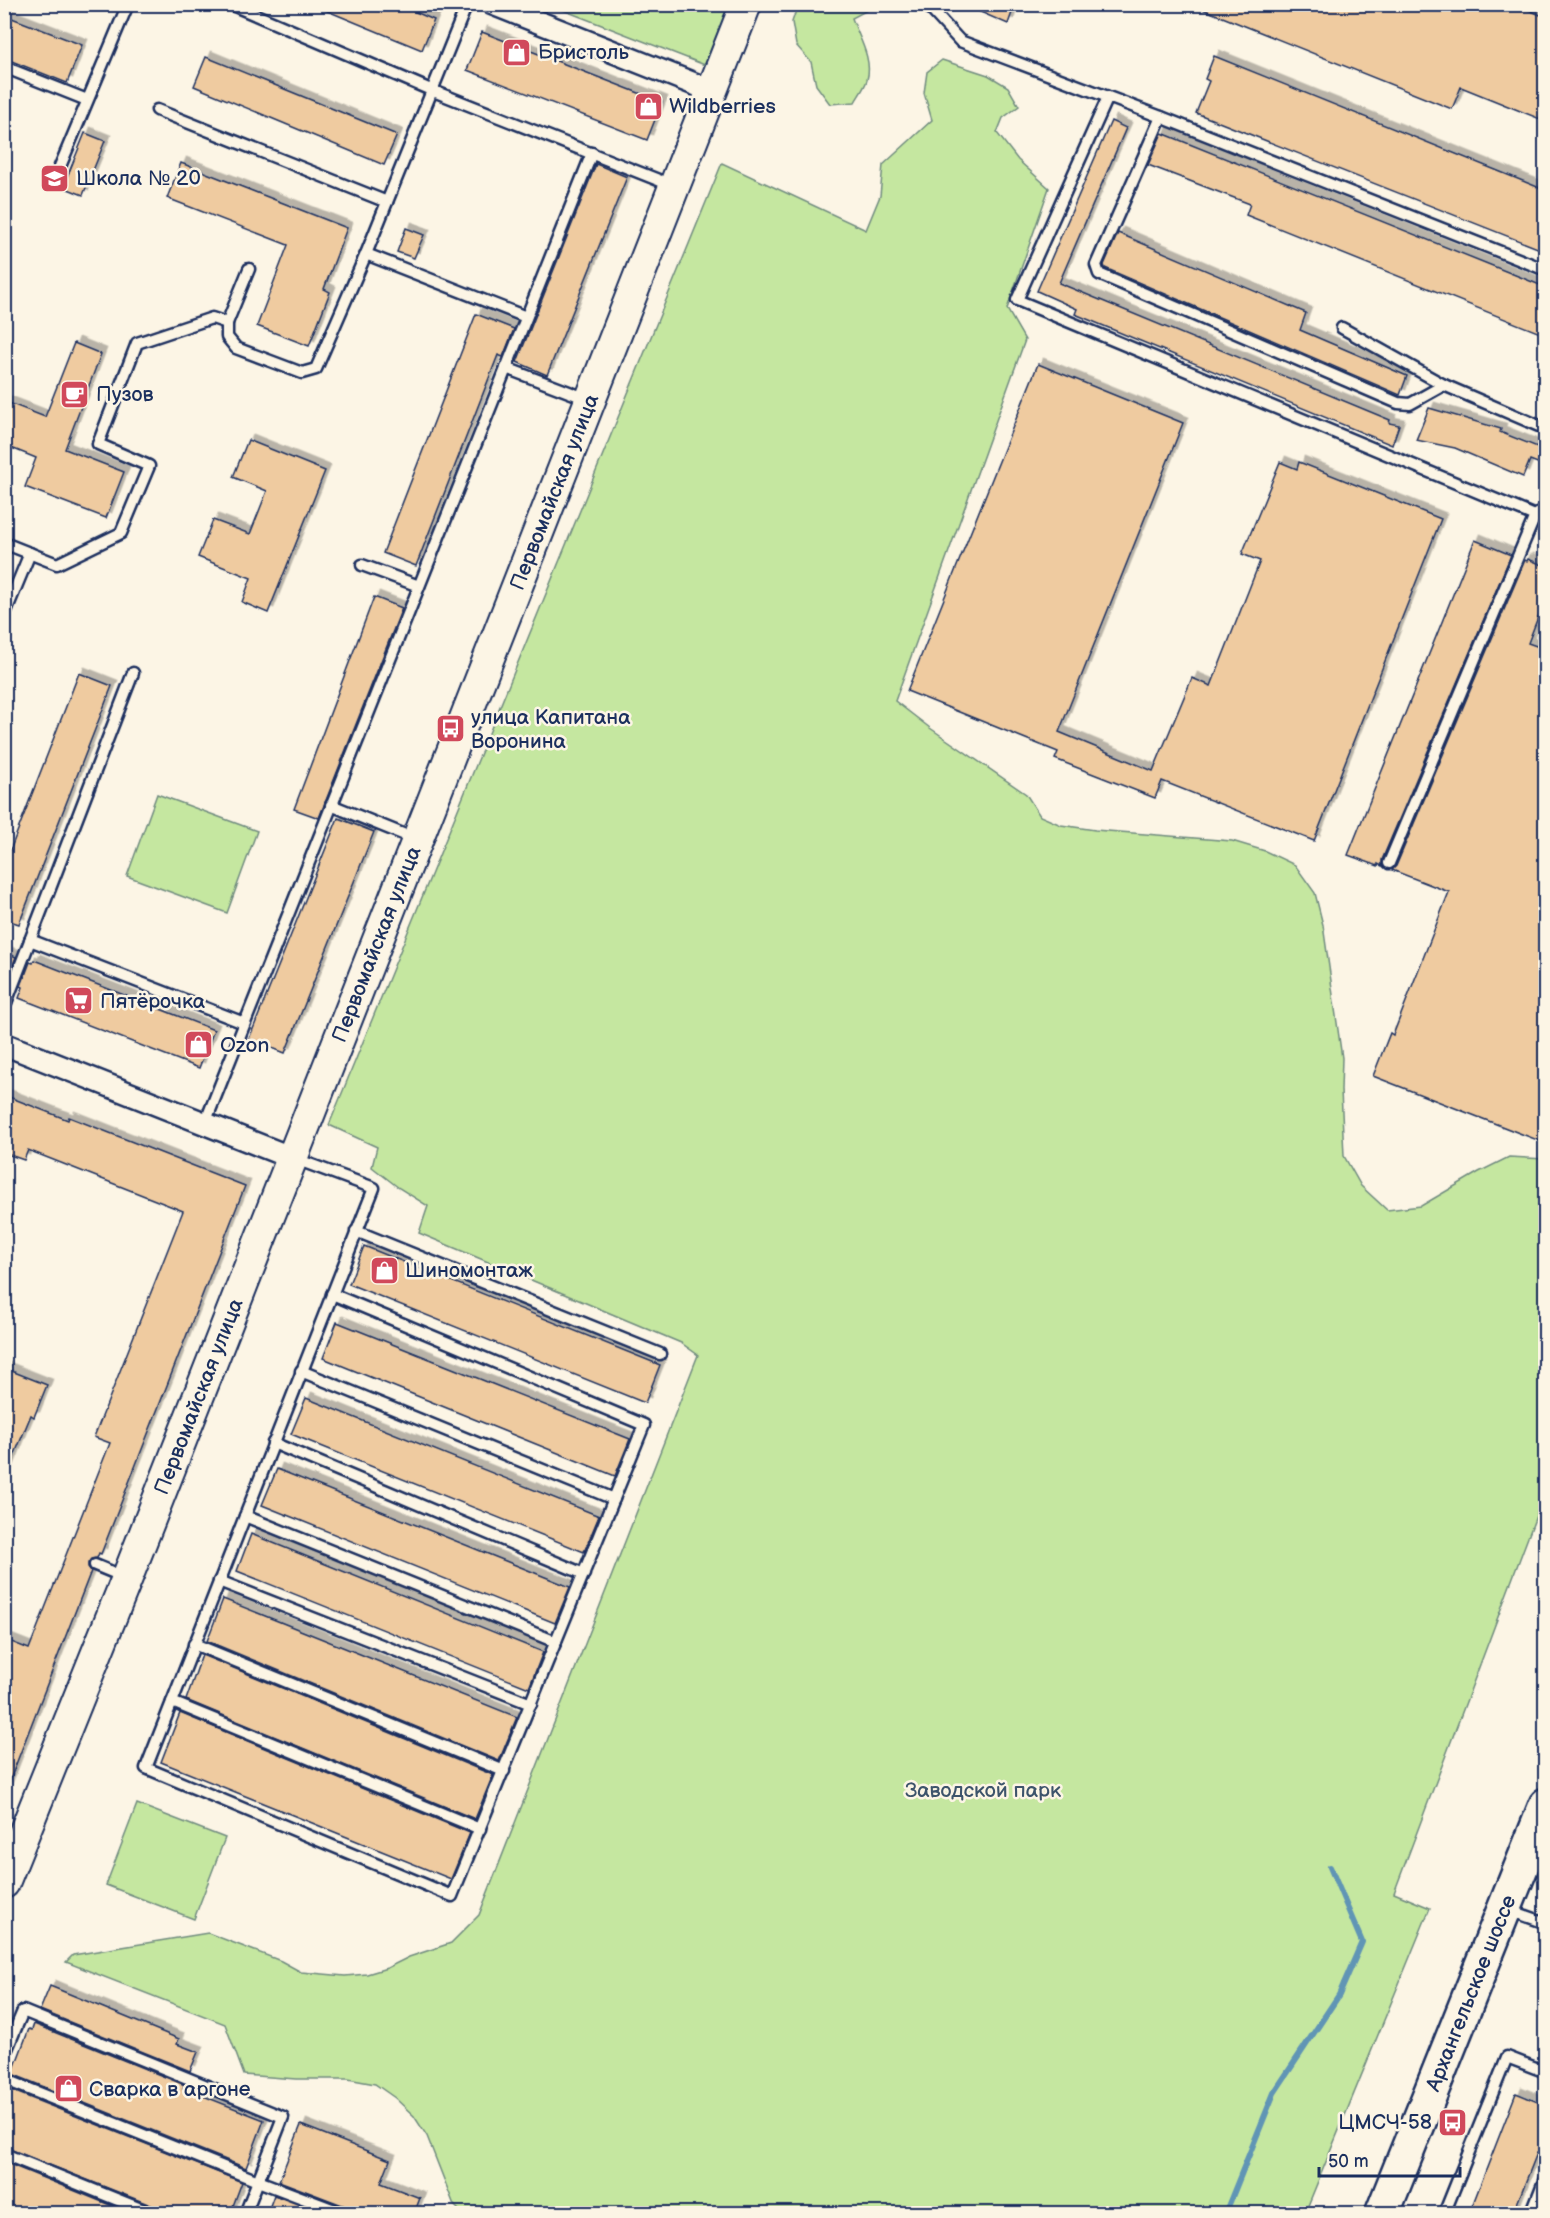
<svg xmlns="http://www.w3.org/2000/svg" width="1550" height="2218" viewBox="0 0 1550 2218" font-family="'Balsamiq Sans',sans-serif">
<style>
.green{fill:#c5e7a0;stroke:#708b7f;stroke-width:1.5}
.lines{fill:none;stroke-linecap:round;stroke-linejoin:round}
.stream{stroke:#6095b5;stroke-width:6}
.building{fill:#efcba0;stroke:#1b2f5e;stroke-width:1.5;filter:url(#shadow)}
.lane-casing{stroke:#1b2f5e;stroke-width:15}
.street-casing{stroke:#1b2f5e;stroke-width:26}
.secondary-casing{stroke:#1b2f5e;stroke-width:34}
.primary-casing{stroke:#1b2f5e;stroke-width:38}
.lane{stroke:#fcf5e5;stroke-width:10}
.street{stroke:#fcf5e5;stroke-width:21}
.secondary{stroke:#fcf5e5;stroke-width:30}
.primary{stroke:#fcf5e5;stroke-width:33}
.labels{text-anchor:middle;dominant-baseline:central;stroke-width:5;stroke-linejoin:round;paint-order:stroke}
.poi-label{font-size:21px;fill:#1b2f5e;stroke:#fcf5e5;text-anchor:start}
.street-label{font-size:21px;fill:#1b2f5e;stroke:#fcf5e5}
.park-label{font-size:21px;fill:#3d546b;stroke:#fcf5e5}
</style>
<defs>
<filter id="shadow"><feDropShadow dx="5.5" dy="-5.5" stdDeviation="0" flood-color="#0004"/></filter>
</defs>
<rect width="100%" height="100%" fill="#fcf5e5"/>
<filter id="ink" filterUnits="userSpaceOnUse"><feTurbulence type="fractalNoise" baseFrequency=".0167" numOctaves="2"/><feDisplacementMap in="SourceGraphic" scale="12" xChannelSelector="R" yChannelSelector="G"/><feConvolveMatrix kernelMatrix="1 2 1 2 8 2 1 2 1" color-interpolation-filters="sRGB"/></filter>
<g filter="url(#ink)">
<g class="green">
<path d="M550 5H735L710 67Z"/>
<path d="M798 5H873V7L852 18C859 38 873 59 867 80 865 87 859 95 855 102L830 104 816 85 811 62 796 45 792 22Z"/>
<path d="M942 60 988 75 1008 87 1019 106 1003 118 997 133 1018 160 1049 188 1007 309 1025 340 895 701 930 728 1026 794 1040 816 1061 825 1095 830 1232 841 1265 851 1295 865 1315 893 1323 925 1342 1058 1341 1090 1344 1156 1361 1186 1387 1210 1421 1206 1479 1172 1509 1157 1545 1159V1492L1394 1893 1430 1908 1305 2213H462L454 2205 427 2136 414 2116 395 2098 375 2084 348 2079H296L244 2075 225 2024 66 1962 73 1955 208 1933 281 1961 301 1972 345 1976 367 1974 387 1968 409 1957 451 1943 479 1915 698 1355 681 1343 419 1233 428 1206 399 1188 372 1167 377 1147 329 1125 722 163 866 230 880 196 883 165 932 120 924 93 927 72Z"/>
<path d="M157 794 257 831 227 913 127 876Z"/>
<path d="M137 1804 225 1838 194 1919 106 1885Z"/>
</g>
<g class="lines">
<path class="stream" d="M1225 2214 1274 2093 1339 1995 1362 1942 1330 1867"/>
</g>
<g class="building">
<path d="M397 4 434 20 422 50 313 5Z"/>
<path d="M962 4H1015L1008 24Z"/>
<path d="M1190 4H1515L1545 17V121L1461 87 1452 109Z"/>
<path d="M4 15 82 45 67 83 4 58Z"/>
<path d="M482 32 662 102 647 140 467 70Z"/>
<path d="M1214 56 1545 190V251L1196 113 1209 81 1205 79Z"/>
<path d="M206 57 397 135 384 165 194 86Z"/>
<path d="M1111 121 1126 128 1059 283 1390 420 1389 423 1399 425 1392 445 1075 314 1077 309 1037 291Z"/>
<path d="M85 133 105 141 83 195 63 187Z"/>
<path d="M1162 133 1545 287V335L1246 215 1250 204 1148 165Z"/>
<path d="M181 163 347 228 324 289 330 292 309 346 257 326 288 245 167 198Z"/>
<path d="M596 164 627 177 547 375 517 362Z"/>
<path d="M406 228 424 235 414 258 397 252Z"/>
<path d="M1118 233 1306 313 1300 330 1407 376 1400 395 1105 268 1104 265Z"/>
<path d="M476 314 514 329 503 357 498 355 416 566 383 553Z"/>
<path d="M74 343 101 354 65 449 124 472 106 518 25 487 36 458 4 445V401L45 417Z"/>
<path d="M1038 364 1183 423 1059 732 1153 771 1192 678 1211 686 1260 561 1242 554 1280 462 1297 469 1299 462 1441 519 1314 841 1162 781 1155 798 1055 759 1058 752 907 691Z"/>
<path d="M1429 408 1501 429 1500 432 1545 450V466L1530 460 1523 477 1455 448 1416 440Z"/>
<path d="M248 440 325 471 268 613 242 602 251 578 198 557 213 520 250 534 267 491 233 477Z"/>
<path d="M1475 540 1511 555 1382 860V866L1378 864V866L1348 855Z"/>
<path d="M1528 559 1545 566V599L1528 643 1545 649V1143L1373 1076 1390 1033 1393 1035 1449 892 1392 870 1396 866 1525 560 1527 561Z"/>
<path d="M374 597 402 608 319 818 294 809Z"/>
<path d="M79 673 112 686 19 924 4 919V866Z"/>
<path d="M338 818 374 832 285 1053 249 1039Z"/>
<path d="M4 952 16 957 6 981 4 980Z"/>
<path d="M34 960 214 1030 199 1068 19 998 23 987 21 986 30 962 33 963Z"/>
<path d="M4 1095 68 1120 69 1117 245 1186 101 1554 99 1553 97 1558 91 1559 88 1563V1567L91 1571 6 1790 4 1639 29 1649 110 1443 94 1437 183 1211 28 1150 24 1160 4 1153Z"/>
<path d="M364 1246 660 1365 645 1403 349 1284Z"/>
<path d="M337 1322 630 1439 615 1476 323 1358Z"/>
<path d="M4 1368 47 1385 34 1417 31 1415 5 1478Z"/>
<path d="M306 1398 599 1516 584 1552 291 1434Z"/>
<path d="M277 1469 570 1587 555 1623 262 1505Z"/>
<path d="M251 1534 543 1652 529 1688 237 1571Z"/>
<path d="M223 1599 517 1717 499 1761 207 1641Z"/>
<path d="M202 1655 493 1775 475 1819 186 1700Z"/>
<path d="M180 1713 470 1833 451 1879 161 1762Z"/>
<path d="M50 1986 179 2039 177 2044 198 2052 190 2071 40 2010Z"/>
<path d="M34 2024 185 2085 183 2088 264 2120 246 2168 12 2074 29 2029 32 2030Z"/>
<path d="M8 2089 242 2182 230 2214H160L156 2207 4 2147V2097Z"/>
<path d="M1516 2093 1545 2105V2157L1537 2153 1513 2214H1469Z"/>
<path d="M301 2125 390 2160 381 2183 420 2198 414 2214H352L348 2207 279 2181Z"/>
<path d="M4 2162 132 2214H4Z"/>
<path d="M274 2195 323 2214H267Z"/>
</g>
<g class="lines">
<defs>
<g id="lane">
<path d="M230 4 431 90 671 185"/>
<path d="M926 4 960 41 1161 117 1096 265 1099 274 1398 403 1410 404 1444 385"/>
<path d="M4 67 87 100"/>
<path d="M1108 97 1017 300 1535 516"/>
<path d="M157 110 387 202"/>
<path d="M1161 117 1546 270"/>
<path d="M56 176 128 4"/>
<path d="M366 254 526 317"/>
<path d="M227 323V337L236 348 302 373 316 369 366 254 467 4"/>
<path d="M1342 328 1444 385 1546 429"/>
<path d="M506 368 590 400"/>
<path d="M4 543 57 564 121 533 149 466 98 444 137 343 212 318 227 323 249 269"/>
<path d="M362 565 419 586"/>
<path d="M4 616 30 553"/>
<path d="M331 805 415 839"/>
<path d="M1389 863 1535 516 1546 508"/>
<path d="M30 940 244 1023"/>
<path d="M4 1008 133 673"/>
<path d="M205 1123 592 153"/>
<path d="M293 1158 374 1188 172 1702 480 1829"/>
<path d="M356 1231 660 1354"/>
<path d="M301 1371 614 1499"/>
<path d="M273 1443 584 1574"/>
<path d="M245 1516 556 1642"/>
<path d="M95 1565 124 1577"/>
<path d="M219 1581 531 1704"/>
<path d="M194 1644 504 1771"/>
<path d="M172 1702 146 1768 452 1896 644 1425 332 1294"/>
<path d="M1509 1910 1546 1923"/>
<path d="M4 2056 23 2011 283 2117 245 2214"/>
<path d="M4 2079 258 2181 345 2214"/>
<path d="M4 2154 153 2214"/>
<path d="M1444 2214 1507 2057 1546 2072"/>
<path d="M1531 2214 1546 2176"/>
</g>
<g id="street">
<path d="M493 4 712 91"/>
<path d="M4 1044 292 1158"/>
</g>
<g id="secondary">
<path id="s1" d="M4 1883 127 1578 746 4"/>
</g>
<g id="primary">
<path id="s2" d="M1382 2214 1546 1805"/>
</g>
</defs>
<use href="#lane" class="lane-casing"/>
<use href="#street" class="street-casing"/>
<use href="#secondary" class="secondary-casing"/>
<use href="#primary" class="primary-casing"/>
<use href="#lane" class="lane"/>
<use href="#street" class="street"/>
<use href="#secondary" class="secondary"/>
<use href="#primary" class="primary"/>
</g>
</g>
<defs>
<symbol id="shop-square" viewBox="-11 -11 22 22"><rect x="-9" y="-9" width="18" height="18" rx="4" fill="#d1495b" stroke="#fcf5e5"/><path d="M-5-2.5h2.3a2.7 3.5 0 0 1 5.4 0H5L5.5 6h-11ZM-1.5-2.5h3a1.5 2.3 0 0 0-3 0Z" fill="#fff"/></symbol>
<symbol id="school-square" viewBox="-11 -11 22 22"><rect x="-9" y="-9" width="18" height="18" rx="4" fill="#d1495b" stroke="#fcf5e5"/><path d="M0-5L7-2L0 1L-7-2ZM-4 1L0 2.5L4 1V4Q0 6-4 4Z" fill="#fff"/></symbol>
<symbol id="cafe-square" viewBox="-11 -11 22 22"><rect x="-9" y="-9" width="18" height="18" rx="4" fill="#d1495b" stroke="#fcf5e5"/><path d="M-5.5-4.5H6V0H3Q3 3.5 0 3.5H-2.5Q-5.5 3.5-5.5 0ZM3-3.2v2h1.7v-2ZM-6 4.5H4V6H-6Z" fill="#fff"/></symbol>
<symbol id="bus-square" viewBox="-11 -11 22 22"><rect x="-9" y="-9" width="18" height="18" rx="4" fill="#d1495b" stroke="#fcf5e5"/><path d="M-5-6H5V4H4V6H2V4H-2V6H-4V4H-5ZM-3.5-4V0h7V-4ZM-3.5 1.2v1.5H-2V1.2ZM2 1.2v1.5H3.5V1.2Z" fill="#fff"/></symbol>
<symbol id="supermarket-square" viewBox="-11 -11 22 22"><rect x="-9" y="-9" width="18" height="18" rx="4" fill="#d1495b" stroke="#fcf5e5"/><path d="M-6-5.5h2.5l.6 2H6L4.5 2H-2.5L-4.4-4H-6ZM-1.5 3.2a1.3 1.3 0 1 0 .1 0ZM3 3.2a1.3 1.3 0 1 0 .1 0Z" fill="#fff"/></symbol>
</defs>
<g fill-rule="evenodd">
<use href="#shop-square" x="500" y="36" width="33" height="33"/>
<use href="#shop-square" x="632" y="90" width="33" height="33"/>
<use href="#school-square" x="38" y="162" width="33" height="33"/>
<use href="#cafe-square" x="58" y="378" width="33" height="33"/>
<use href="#bus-square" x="434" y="712" width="33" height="33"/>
<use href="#supermarket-square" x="62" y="984" width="33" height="33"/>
<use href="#shop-square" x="182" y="1028" width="33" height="33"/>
<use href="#shop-square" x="368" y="1254" width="33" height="33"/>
<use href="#shop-square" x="52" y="2072" width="33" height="33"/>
<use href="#bus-square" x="1436" y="2106" width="33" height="33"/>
</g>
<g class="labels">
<g class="poi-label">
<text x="538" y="52">Бристоль</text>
<text x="669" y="106">Wildberries</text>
<text x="76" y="178">Школа № 20</text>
<text x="96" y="394">Пузов</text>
<text x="471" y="717">улица Капитана<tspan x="471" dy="24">Воронина</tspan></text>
<text x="100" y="1001">Пятёрочка</text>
<text x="220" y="1045">Ozon</text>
<text x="405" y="1270">Шиномонтаж</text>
<text x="89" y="2089">Сварка в аргоне</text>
<text x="1432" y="2122" text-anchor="end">ЦМСЧ-58</text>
</g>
<g class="street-label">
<text stroke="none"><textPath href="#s1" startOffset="1496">Первомайская улица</textPath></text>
<text stroke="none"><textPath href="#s1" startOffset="1010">Первомайская улица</textPath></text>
<text stroke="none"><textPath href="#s1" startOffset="524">Первомайская улица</textPath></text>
<text stroke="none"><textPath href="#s2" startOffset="238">Архангельское шоссе</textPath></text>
</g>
<g class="park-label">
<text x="983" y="1790">Заводской парк</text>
</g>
</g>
<rect width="1550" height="2218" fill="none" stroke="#fcf5e5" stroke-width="24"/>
<rect x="12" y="12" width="1526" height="2194" fill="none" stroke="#1b2f5e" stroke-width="2" filter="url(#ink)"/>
<path d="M1319 2167v9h141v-9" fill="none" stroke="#1b2f5e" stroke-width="3"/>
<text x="1328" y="2167" font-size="18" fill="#1b2f5e" stroke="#fcf5e5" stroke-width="4.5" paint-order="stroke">50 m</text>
</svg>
